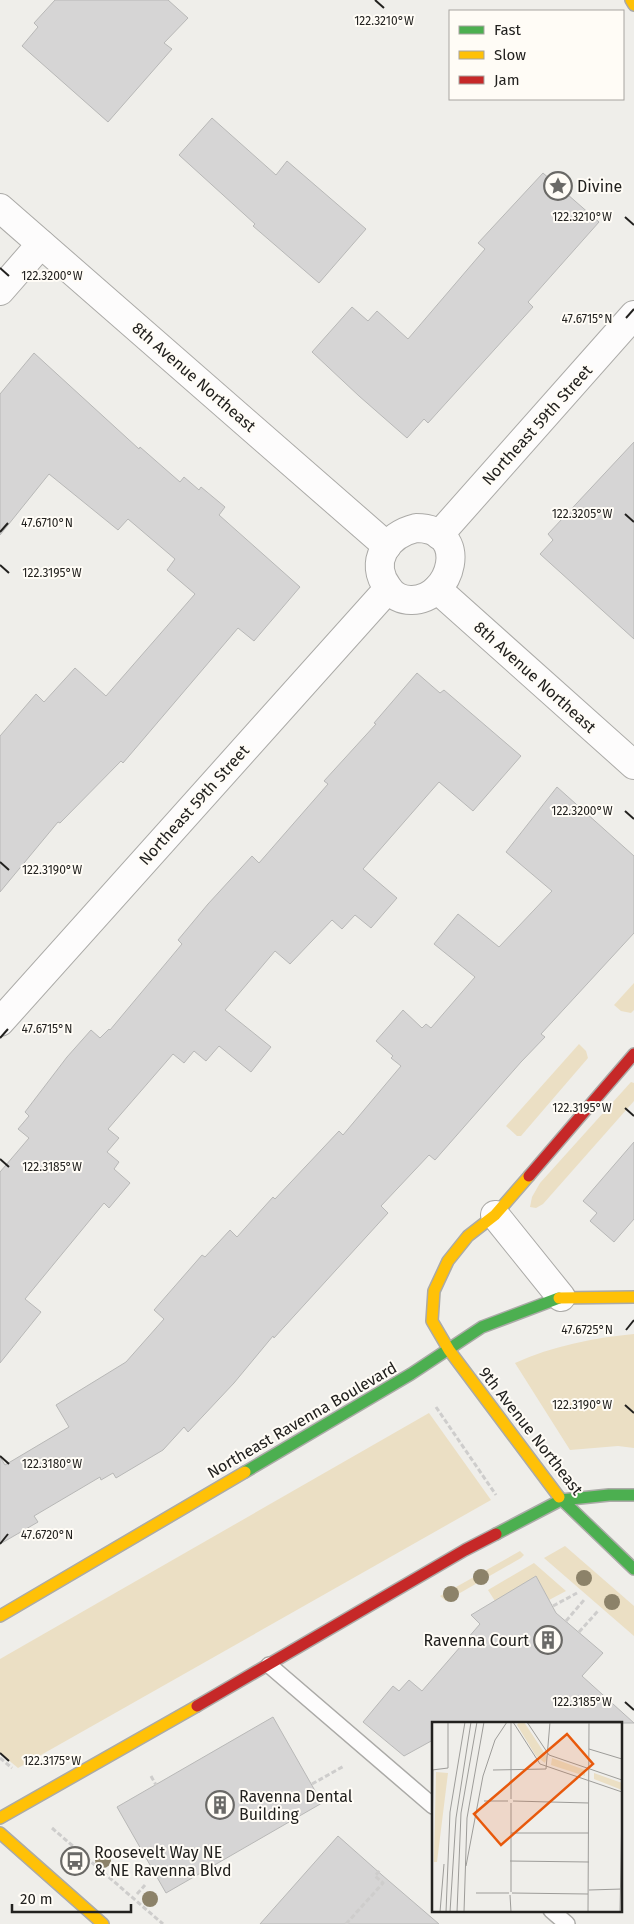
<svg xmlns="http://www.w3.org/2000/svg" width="634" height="1924" viewBox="0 0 634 1924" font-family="'Fira Sans',sans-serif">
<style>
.green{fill:#ebdfc4}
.building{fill:#d6d5d5;stroke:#b8b8b7}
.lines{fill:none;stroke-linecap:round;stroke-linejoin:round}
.lane-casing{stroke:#abaaa7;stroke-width:18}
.street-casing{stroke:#abaaa7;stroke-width:30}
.fast-casing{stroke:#abaaa7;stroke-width:14}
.slow-casing{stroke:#abaaa7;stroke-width:14}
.jam-casing{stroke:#abaaa7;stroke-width:14}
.path{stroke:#cecdcc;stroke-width:3;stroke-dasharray:5 2.5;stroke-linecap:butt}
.lane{stroke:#fdfcfc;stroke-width:15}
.street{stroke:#fdfcfc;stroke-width:28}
.fast{stroke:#4caf50;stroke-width:11}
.slow{stroke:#ffc107;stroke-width:11}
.jam{stroke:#c62828;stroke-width:11}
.tree{fill:#8c8269}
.ticks{fill:none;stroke:#22211f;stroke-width:2}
.labels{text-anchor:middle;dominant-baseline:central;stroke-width:4;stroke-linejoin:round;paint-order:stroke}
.poi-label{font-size:16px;fill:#22211f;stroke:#fffcf6;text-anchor:start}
.street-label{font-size:16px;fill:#22211f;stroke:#fffcf6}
.inset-road{fill:none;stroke:#9d9c99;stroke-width:1}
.view{fill:#e8590c;fill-opacity:0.15;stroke:#e8590c;stroke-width:2.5}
.inset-edge{fill:none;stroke:#22211f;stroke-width:2.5}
.ticks-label{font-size:12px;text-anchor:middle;fill:#22211f;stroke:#fffcf6;stroke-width:4;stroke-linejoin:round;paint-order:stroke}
</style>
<rect width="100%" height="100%" fill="#efeeea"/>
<g class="green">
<path d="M634 983V1010L631 1013 621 1011 614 1005Z"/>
<path d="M579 1044 586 1051 588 1058 521 1136H517L506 1126Z"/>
<path d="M631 1082 634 1083V1101L543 1204 536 1208 530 1207 532 1197 540 1183Z"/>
<path d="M634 1334V1448L618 1446 570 1450 515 1363C553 1346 592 1338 634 1334Z"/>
<path d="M429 1413 491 1500 18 1768 0 1753V1659Z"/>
<path d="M565 1546 634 1606V1636L544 1558Z"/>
<path d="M520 1551 524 1555 521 1558 446 1601 440 1596Z"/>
<path d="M534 1563 566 1591 549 1600 536 1576 495 1601 488 1590Z"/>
</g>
<g class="building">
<path d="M55 0H168L188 18 164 43 172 49 108 122 22 46 38 27 34 23Z"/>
<path d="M212 118 276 175 287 161 366 229 319 283 253 226 255 224 179 155Z"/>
<path d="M543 173 599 222 528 302 533 307 428 423 424 419 407 438 359 396 312 352 352 307 368 321 377 311 408 339 485 249 478 243Z"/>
<path d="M34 353 139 449 140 447 180 482 184 477 199 490 201 487 225 507 219 515 300 587 254 641 238 628 123 763 121 761 60 823 58 822 0 892V736L36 694 44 702 75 668 106 696 195 594 167 570 175 559 128 519 118 530 49 474 0 535V394Z"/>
<path d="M634 442V639L540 554 553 540 548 534Z"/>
<path d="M417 673 440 693 444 690 521 756 473 811 439 782 363 869 397 898 371 928 355 915 342 929 332 920 290 964 275 951 225 1010 271 1047 251 1072 219 1046 206 1061 194 1051 184 1063 173 1054 108 1129 119 1138 107 1152 119 1162 114 1169 130 1183 109 1208 104 1203 25 1299 41 1312 0 1363V1172L29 1138 18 1129 29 1116 25 1112 67 1057 91 1030 100 1038 109 1029 110 1030 182 944 178 940 208 904 252 856 259 863 328 784 324 781 376 724 374 723Z"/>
<path d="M557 787 634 856V933L541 1034 545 1037 521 1062 435 1160 429 1155 381 1206 388 1213 274 1338 273 1336 234 1383 188 1432 184 1427 163 1450 116 1478 113 1473 101 1480 100 1477 34 1516 38 1522 0 1544V1457L5 1465 69 1427 56 1405 126 1362 164 1319 154 1310 202 1255 205 1257 230 1230 237 1237 273 1197 275 1199 339 1131 343 1135 401 1066 391 1058 393 1056 376 1041 403 1010 422 1028 426 1024 431 1028 475 977 434 944 458 914 499 947 552 891 506 852Z"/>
<path d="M634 1142V1219L614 1242 590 1221 597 1213 583 1201Z"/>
<path d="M536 1576 556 1613 603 1653 582 1676 634 1723H433V1740L404 1756 363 1722 393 1686 399 1691 409 1680 422 1691 480 1624 471 1615Z"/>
<path d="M273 1717 322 1803 166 1893 117 1807Z"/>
<path d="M338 1836 382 1875 439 1924H260Z"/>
</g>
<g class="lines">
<defs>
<g id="lane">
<path d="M269 1665 433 1806"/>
<path d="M551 1910 567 1924"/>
</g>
<g id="street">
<path d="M0 208 387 546"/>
<path d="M0 291 41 244"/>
<path d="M416 528C472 528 452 601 411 600 402 600 393 596 388 588 368 562 387 535 416 528Z"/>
<path d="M439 535 634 315"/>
<path d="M437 589 634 765"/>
<path d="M0 1022 388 589"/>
<path d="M495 1215 561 1297"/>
</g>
<g id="fast">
<path d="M245 1472 411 1374 482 1327 559 1298"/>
<path d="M559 1497 634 1569"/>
<path d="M496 1534 561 1500 609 1495H634"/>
</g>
<g id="slow">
<path d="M631 0 634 5"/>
<path d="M529 1176 495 1215 468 1236 448 1261 434 1291 432 1321 449 1350 559 1497"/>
<path d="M559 1298 634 1297"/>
<path d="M0 1616 245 1472"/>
<path d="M0 1818 197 1706"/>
<path d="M0 1833 103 1924"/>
</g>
<g id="jam">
<path d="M529 1176 634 1054"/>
<path d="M197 1706 465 1550 496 1534"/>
</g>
</defs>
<use href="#lane" class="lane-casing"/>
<use href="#street" class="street-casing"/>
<use href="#fast" class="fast-casing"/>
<use href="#slow" class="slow-casing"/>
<use href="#jam" class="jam-casing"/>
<g class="path">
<path d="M436 1407 496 1495"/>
<path d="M553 1606 577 1593"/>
<path d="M566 1621 584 1600"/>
<path d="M579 1632 598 1611"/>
<path d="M0 1758 12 1768"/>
<path d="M151 1776 156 1785"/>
<path d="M312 1784 344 1766"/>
<path d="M52 1828 163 1924"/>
<path d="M112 1872 120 1863"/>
<path d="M137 1894 145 1885"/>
<path d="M346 1924 383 1883 375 1876 380 1870"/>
</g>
<use href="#lane" class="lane"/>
<use href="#street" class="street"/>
<use href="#fast" class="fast"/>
<use href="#slow" class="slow"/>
<use href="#jam" class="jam"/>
</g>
<g class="tree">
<circle cx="481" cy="1577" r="8"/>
<circle cx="584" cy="1578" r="8"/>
<circle cx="451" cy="1594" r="8"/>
<circle cx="612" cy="1602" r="8"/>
<circle cx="103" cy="1860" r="8"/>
<circle cx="150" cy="1899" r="8"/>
</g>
<path class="ticks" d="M375 0 384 8M625 217 634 225M0 268 9 276M626 318 634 309M625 514 634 522M0 532 8 523M0 565 9 573M625 811 634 819M0 862 9 870M0 1038 8 1029M625 1108 634 1116M0 1159 9 1167M626 1330 634 1320M625 1405 634 1413M0 1456 9 1464M0 1544 8 1534M625 1702 634 1710M0 1753 9 1761"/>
<defs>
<symbol id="sight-ring" viewBox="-11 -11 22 22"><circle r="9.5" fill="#fffcf6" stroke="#6a6966" stroke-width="1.5"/><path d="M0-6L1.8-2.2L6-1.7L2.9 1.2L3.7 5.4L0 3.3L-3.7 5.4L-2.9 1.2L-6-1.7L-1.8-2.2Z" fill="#6a6966"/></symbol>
<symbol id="building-ring" viewBox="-11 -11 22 22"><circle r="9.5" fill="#fffcf6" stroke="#6a6966" stroke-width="1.5"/><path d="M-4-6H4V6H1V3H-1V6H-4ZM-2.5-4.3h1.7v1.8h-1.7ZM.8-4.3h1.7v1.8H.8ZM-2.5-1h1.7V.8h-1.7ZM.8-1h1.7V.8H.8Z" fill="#6a6966"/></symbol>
<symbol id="bus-ring" viewBox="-11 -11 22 22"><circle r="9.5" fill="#fffcf6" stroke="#6a6966" stroke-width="1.5"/><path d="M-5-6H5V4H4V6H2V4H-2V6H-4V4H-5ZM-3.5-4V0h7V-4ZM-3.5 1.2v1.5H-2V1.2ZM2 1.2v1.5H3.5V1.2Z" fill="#6a6966"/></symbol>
</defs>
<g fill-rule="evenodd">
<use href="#sight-ring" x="542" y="170" width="32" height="32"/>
<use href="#building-ring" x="532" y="1624" width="32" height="32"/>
<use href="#building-ring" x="204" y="1789" width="32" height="32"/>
<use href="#bus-ring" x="59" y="1845" width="32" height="32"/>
</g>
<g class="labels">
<g class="poi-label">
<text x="577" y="186">Divine</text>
<text x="529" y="1640" text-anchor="end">Ravenna Court</text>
<text x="239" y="1796">Ravenna Dental<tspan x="239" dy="18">Building</tspan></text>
<text x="94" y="1852">Roosevelt Way NE<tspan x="94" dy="18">&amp; NE Ravenna Blvd</tspan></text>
</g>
<g class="street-label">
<text transform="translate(194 377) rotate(41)">8th Avenue Northeast</text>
<text transform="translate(537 425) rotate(-48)">Northeast 59th Street</text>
<text transform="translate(535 677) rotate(42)">8th Avenue Northeast</text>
<text transform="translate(194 805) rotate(-48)">Northeast 59th Street</text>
<text transform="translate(302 1420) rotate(-30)">Northeast Ravenna Boulevard</text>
<text transform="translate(531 1431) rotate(52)">9th Avenue Northeast</text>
</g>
</g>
<g transform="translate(432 1722)">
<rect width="190" height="190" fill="#efeeea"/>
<path d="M87 0H92L115 35 113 41 104 34 85 3ZM120 36 153 48V54L119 43ZM4 50 16 51 5 140H2ZM162 51 190 61V68L162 57Z" fill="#ebdfc4"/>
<path class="inset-road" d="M81 0 108 42 190 70M95 0 117 33 190 58M95 1H190M157 27 190 37M0 48 16 46V0M61 48 114 47 118 0M79 77V0M52 79H76M81 79 157 81M79 111H157M0 128 1 48M78 139 157 140M34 144 51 54 63 18 75 0M157 168 190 167M79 170V81M44 171H77M80 171 156 172M78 173 79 190M8 190 12 142M14 190 18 90 33 0M18 190 24 96 39 0M25 190 29 91 45 0M32 190 35 96 52 0M156 190 157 0M188 190 190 86"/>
<path class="view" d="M135 12 161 42 69 123 42 92Z"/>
<rect width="190" height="190" class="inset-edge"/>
</g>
<g class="ticks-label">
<text x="384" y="25">122.3210°W</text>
<text x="582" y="221">122.3210°W</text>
<text x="52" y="280">122.3200°W</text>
<text x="587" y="323">47.6715°N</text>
<text x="582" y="518">122.3205°W</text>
<text x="47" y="527">47.6710°N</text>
<text x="52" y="577">122.3195°W</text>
<text x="582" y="815">122.3200°W</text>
<text x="52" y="874">122.3190°W</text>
<text x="47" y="1033">47.6715°N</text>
<text x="582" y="1112">122.3195°W</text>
<text x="52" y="1171">122.3185°W</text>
<text x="587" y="1334">47.6725°N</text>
<text x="582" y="1409">122.3190°W</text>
<text x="52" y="1468">122.3180°W</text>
<text x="47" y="1539">47.6720°N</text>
<text x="582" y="1706">122.3185°W</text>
<text x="52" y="1765">122.3175°W</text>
</g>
<rect x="449" y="10" width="175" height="90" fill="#fffcf6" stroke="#a7a4a0"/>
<rect x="459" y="26" width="25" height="8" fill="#4caf50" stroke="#a7a4a0"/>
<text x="494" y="35" font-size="15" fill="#22211f">Fast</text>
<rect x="459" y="51" width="25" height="8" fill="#ffc107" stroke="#a7a4a0"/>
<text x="494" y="60" font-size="15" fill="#22211f">Slow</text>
<rect x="459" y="76" width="25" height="8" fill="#c62828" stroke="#a7a4a0"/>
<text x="494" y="85" font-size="15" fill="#22211f">Jam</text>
<path d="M12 1904v8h119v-8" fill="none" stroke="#22211f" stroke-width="2.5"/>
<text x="20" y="1904" font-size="15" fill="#22211f" stroke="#fffcf6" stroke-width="4" paint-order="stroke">20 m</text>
</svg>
